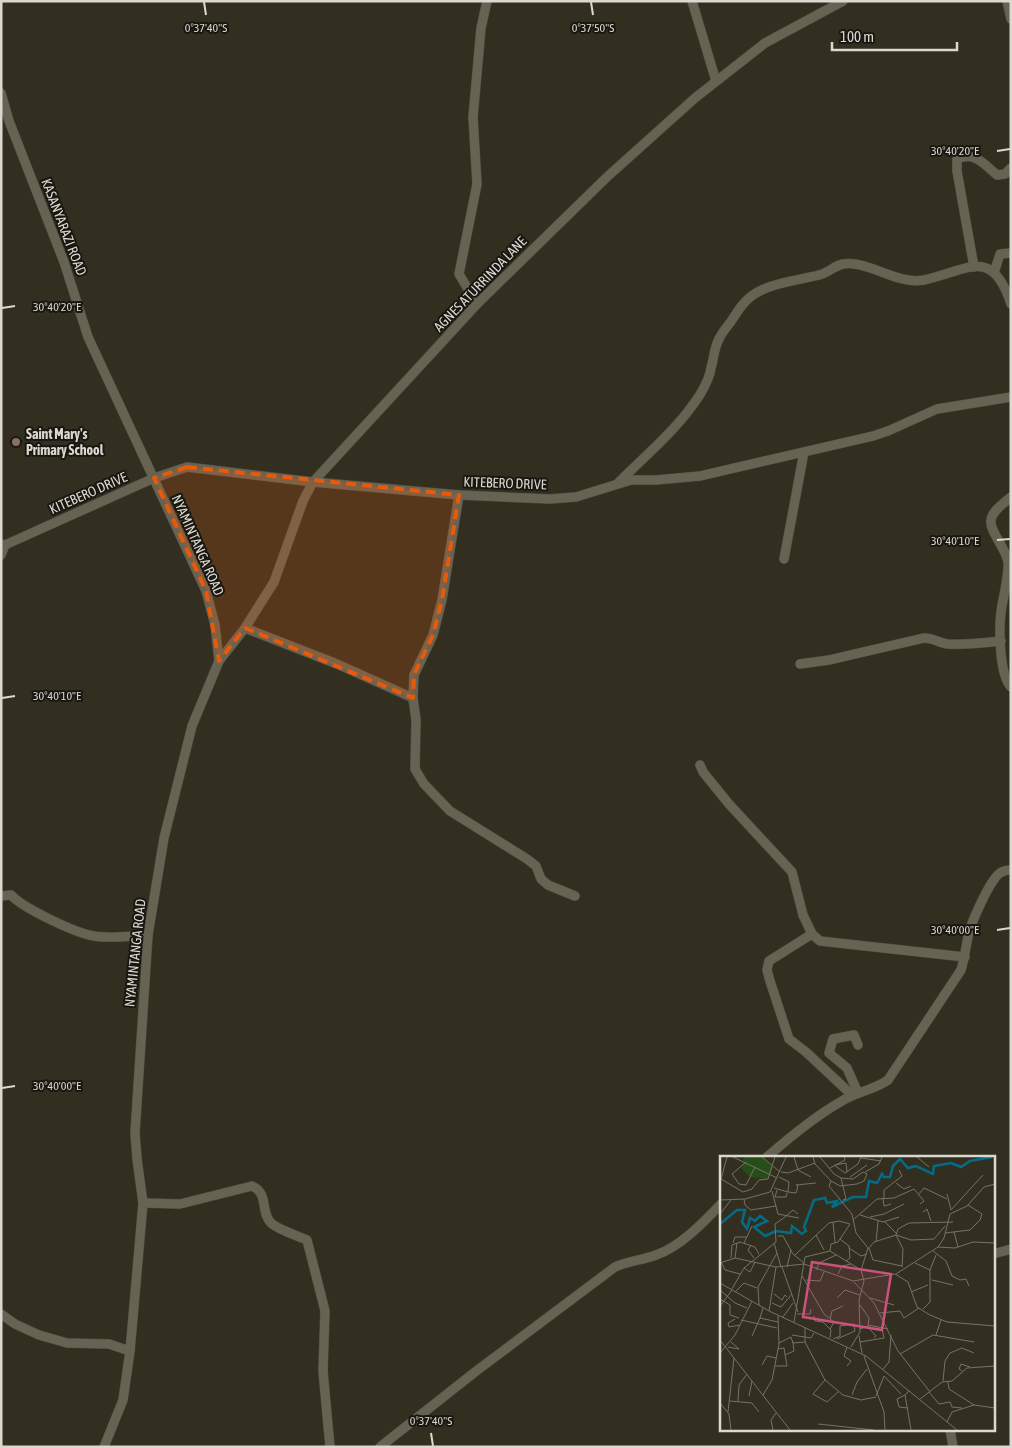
<svg xmlns="http://www.w3.org/2000/svg" width="1012" height="1448" viewBox="0 0 1012 1448" font-family="'Asap Condensed',sans-serif">
<style>
.lines{fill:none;stroke-linecap:round;stroke-linejoin:round}
.minor-casing{stroke:#514d40;stroke-width:10}
.minor{stroke:#676353;stroke-width:9}
.marked{fill:#e8590c;fill-opacity:0.2;stroke:#e8590c;stroke-width:4;stroke-dasharray:10 6;stroke-linejoin:round}
.ticks{fill:none;stroke:#dbd9cf;stroke-width:2}
.education-dot{fill:#8d6e63;stroke:#191711;stroke-width:2}
.labels{text-anchor:middle;dominant-baseline:central;stroke-width:4;stroke-linejoin:round;paint-order:stroke}
.street-label{font-size:14px;fill:#dbd9cf;stroke:#191711}
.poi-label{font-size:14px;font-weight:bold;fill:#dbd9cf;stroke:#191711;text-anchor:start}
.inset-river{fill:none;stroke:#036c89;stroke-width:2.5}
.inset-road{fill:none;stroke:#767366;stroke-width:1}
.view{fill:#ca527e;fill-opacity:0.15;stroke:#ca527e;stroke-width:2.5}
.inset-edge{fill:none;stroke:#dbd9cf;stroke-width:2.5}
.ticks-label{font-size:12px;text-anchor:middle;fill:#dbd9cf;stroke:#191711;stroke-width:4;stroke-linejoin:round;paint-order:stroke}
</style>
<rect width="100%" height="100%" fill="#332f20"/>
<g class="lines">
<defs>
<g id="minor">
<path d="M692 1 716 81"/>
<path d="M1007 1 1011 19"/>
<path d="M1 93 9 121 64 262 88 337 206 591 215 625 219 661 192 726 164 838 148 935 135 1133 137 1159 143 1203 130 1351 123 1400 104 1447"/>
<path d="M974 267 957 171V159C974 151 984 164 997 175L1005 174 1011 168"/>
<path d="M994 273 1000 254 1011 253"/>
<path d="M477 304 459 274 477 184 473 117 481 28 487 1"/>
<path d="M619 482C647 454 680 427 701 393 705 386 710 376 711 368 714 358 714 348 719 339 722 332 728 326 732 320 736 314 740 307 745 302 762 283 796 281 819 275 828 273 834 266 843 264 868 260 896 285 924 280 967 271 992 245 1011 304"/>
<path d="M459 495 442 600 433 635 414 675 413 698 416 720 415 769 424 784 450 811 527 859 536 866 541 879 548 885 575 896"/>
<path d="M1011 497C1004 503 992 511 991 520 989 531 1006 548 1008 562 1009 578 1003 596 1001 612 999 628 999 675 1011 687"/>
<path d="M1 544 5 545 154 478 187 467 313 482 459 495 550 499 576 497 631 480H656L700 476 873 436 888 431 937 409 1011 397"/>
<path d="M1 555 5 545"/>
<path d="M784 559 804 452"/>
<path d="M245 628 337 664 413 698"/>
<path d="M219 661 245 628 274 582 303 501 313 482 477 304 607 177 695 98 765 43 843 1"/>
<path d="M800 664 829 660 924 638C933 638 940 643 948 644 966 645 983 643 1001 641"/>
<path d="M700 765 703 772 729 804 792 872 803 915 812 934 820 941 965 957"/>
<path d="M1 896 11 895C23 908 75 933 94 936 112 939 130 936 148 935"/>
<path d="M812 934 769 961 767 970 770 981 789 1039 806 1052 852 1095"/>
<path d="M858 1093 847 1068 829 1053 833 1039 854 1035 858 1045"/>
<path d="M767 1157C790 1137 815 1116 842 1101 856 1092 874 1090 888 1080L961 970C965 957 966 945 969 932 973 919 990 880 1000 873 1003 871 1007 870 1011 870"/>
<path d="M143 1203 180 1204 252 1186C269 1193 260 1212 271 1223 279 1230 298 1236 307 1240L325 1311 323 1371 330 1447"/>
<path d="M993 1254 1011 1249"/>
<path d="M1 1314 15 1324 39 1335 67 1343 109 1344 130 1351"/>
<path d="M950 1429 953 1447"/>
<path d="M380 1447 475 1372 615 1267C629 1261 643 1260 656 1255 680 1247 704 1222 721 1204"/>
</g>
</defs>
<use href="#minor" class="minor-casing"/>
<use href="#minor" class="minor"/>
</g>
<path class="marked" d="M187 467 459 495 442 600 433 635 414 675 413 698 245 628 219 661 206 591 154 478Z"/>
<path class="ticks" d="M204 2 206 15M591 2 593 15M997 151 1010 149M2 308 15 306M997 540 1010 539M2 698 15 696M997 930 1010 928M2 1088 15 1086M431 1433 433 1446"/>
<circle class="education-dot" cx="16" cy="442" r="5"/>
<g class="labels">
<g class="street-label">
<text transform="translate(64 227) rotate(69)">KASANYARAZI ROAD</text>
<text transform="translate(480 284) rotate(-46)">AGNES ATURRINDA LANE</text>
<text transform="translate(505 483) rotate(2)">KITEBERO DRIVE</text>
<text transform="translate(88 493) rotate(-24)">KITEBERO DRIVE</text>
<text transform="translate(198 545) rotate(66)">NYAMINTANGA ROAD</text>
<text transform="translate(135 953) rotate(-84)">NYAMINTANGA ROAD</text>
</g>
<g class="poi-label">
<text x="26" y="434">Saint Mary's<tspan x="26" dy="16">Primary School</tspan></text>
</g>
</g>
<g transform="translate(720 1156)">
<rect width="275" height="275" fill="#332f20"/>
<path d="M24 1H43L53 12 48 23 30 21 22 13Z" fill="#274d18"/>
<path class="inset-river" d="M0 68 17 54H25L22 66 27 73 30 62 35 65 40 60 47 65 34 71 45 80 56 75 71 77 72 70 82 78 86 75 84 71 94 44 105 42 107 47 117 45 112 51 133 41H146L149 25 157 27 162 18 164 21H170L173 10 180 3 188 12 196 10 213 18 214 10 231 7 241 11 250 5 272 1"/>
<path class="inset-road" d="M7 1 1 23 23 36 32 33 39 24 48 23 55 1M13 1 57 22M42 1 60 16M74 1 78 14 91 21M93 1 95 8 111 25 109 30 132 58 136 77 148 92 141 114 144 125 139 144 140 176 131 191M100 1 114 18 121 22 133 23 143 16 147 18 144 25 137 28 120 30 111 25M197 1 209 11M141 2 161 5M26 6 12 18 19 28 26 29 35 11M114 9 125 17 138 8 141 1M115 9 126 7 127 16M110 12 125 4 124 1M61 16 68 17 95 7M145 16 159 8 162 1M130 21 147 9M121 22 126 43 123 44M176 27 184 33 191 30M76 29 96 27M54 32 68 36 69 26 59 21M194 33 204 45 200 48M57 34 55 41H66L67 37M52 35 58 58 79 62M68 36 76 37 78 30 76 29M199 38 204 32 227 43M227 38 231 54M163 42 164 50 171 48M164 42V34L182 20 179 14M24 43 25 49 31 54 56 50M0 44 25 43 50 36 66 1M231 54 263 19M203 56 207 53 211 65M0 58 11 44M140 59 163 66 179 61M65 61 73 54 78 58M150 61 164 58 184 48M133 64 157 43 174 42 194 33M113 66 115 86M165 66 176 77M234 76 238 91M225 77 250 74 260 64 262 58 248 49M96 79 104 94M176 79 191 84 214 83M176 79 183 93 182 111M58 80H63L73 98 84 107M120 83 129 90 130 102 126 105M214 83 225 70M156 86 158 65M13 87 15 81H26M24 87 32 70M54 87 61 111M31 89 28 94 34 102M218 91 235 92 253 86 275 87M129 92 141 100 147 98M149 92 153 104 182 110M148 93 154 86 176 79 178 73 189 67 233 66M110 95 111 88 118 86 130 68M110 95 141 114M213 95 226 105 232 120 240 124 246 123 249 130M75 99 109 67 119 65 130 68M11 102 12 89 20 86 35 91 39 98M15 102 17 87M1 106 5 114 20 118M0 107 15 102 56 111 84 108M195 107 210 114V146L203 153M84 108 133 125 175 118 188 126 197 151 210 159 227 166 275 170M62 111 78 156M67 111 71 94M24 112 30 116 35 106M96 114 99 107 116 99M210 114 216 99M118 118 122 110 131 108M176 118 218 91 224 82 230 58 247 50 264 31 275 28M82 120 104 158 114 166 110 173M86 124 100 125 104 116M212 124 233 129M134 126 154 147 178 195 210 236M0 127 49 155 146 200 237 274M12 133 24 112 56 86 55 68 65 61M0 134 15 147 27 152M15 136 24 127 37 132M191 136 208 129M54 138 62 144 65 139 67 141M117 142 125 134 140 139M150 142 174 149M0 143 10 149V159L19 162M52 147 61 151 72 138M39 149 38 131 57 97M140 149 149 162 148 170 140 173M0 150 12 134M43 152 40 162 58 166M49 155 56 111M160 157 180 155 184 162 199 152M77 158H90L91 153M94 160 95 165 103 166 111 174 110 182M63 161 73 147M15 163 8 167 9 171 20 169M110 163 112 155 123 150M21 164 57 172M74 166 85 101 110 95M148 169 168 173M147 170 156 180 154 182M85 171V186L105 224 123 239 141 244 156 241M72 179 91 182 94 177M216 179 221 164M32 180 40 162M139 180 142 197M113 183 120 180V170L134 168 135 175 117 183M0 184 70 274M140 186 164 182 162 173M59 187 71 181 73 187 85 186M8 191 19 193 11 186M0 197 15 179 32 145M180 198 213 179 254 186M65 199 74 195 73 186M144 200 164 256 165 274M42 209 47 200 56 202M55 210H67L64 192 58 193M127 210 131 205 124 200 127 191M163 213 169 206 171 179M242 215 239 213 241 208 250 211M164 220 181 238M105 224 93 238 107 246 118 236M223 225 225 205 230 197 242 192 254 197M228 226 229 233 254 249 275 252M189 235 185 239 191 274M209 236 219 248 230 246 232 251 242 252M43 239 52 224 59 188 58 160M132 239 137 226 147 213M185 239 177 243 179 251 188 252M29 240 32 225M156 240 164 220M200 243 222 226 232 225 247 212 275 210M10 245 32 247 39 256M18 245 19 229 27 218M0 247 9 258 11 274M8 256 14 202M227 266 232 256 254 249M98 268 154 274M53 274 51 264 56 257"/>
<path class="view" d="M92 106 171 118 162 174 83 161Z"/>
<rect width="275" height="275" class="inset-edge"/>
</g>
<g class="ticks-label">
<text x="206" y="32">0°37'40"S</text>
<text x="593" y="32">0°37'50"S</text>
<text x="955" y="155">30°40'20"E</text>
<text x="57" y="311">30°40'20"E</text>
<text x="955" y="545">30°40'10"E</text>
<text x="57" y="700">30°40'10"E</text>
<text x="955" y="934">30°40'00"E</text>
<text x="57" y="1090">30°40'00"E</text>
<text x="431" y="1425">0°37'40"S</text>
</g>
<rect width="1012" height="1448" fill="none" stroke="#dbd9cf" stroke-width="5"/>
<path d="M832 42v8h125v-8" fill="none" stroke="#dbd9cf" stroke-width="2.5"/>
<text x="840" y="42" font-size="15" fill="#dbd9cf" stroke="#191711" stroke-width="4" paint-order="stroke">100 m</text>
</svg>
